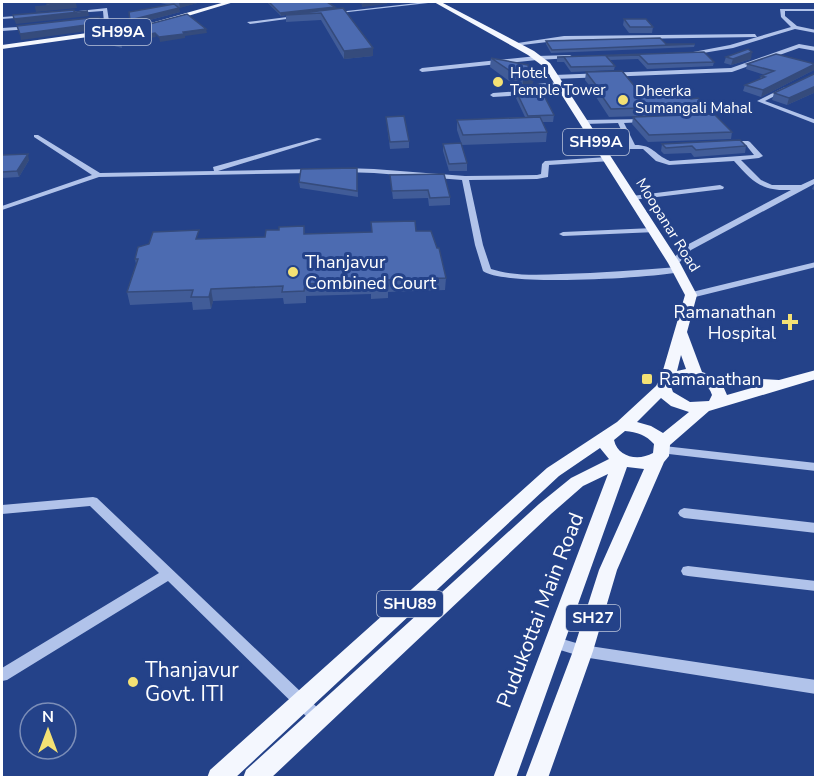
<svg xmlns="http://www.w3.org/2000/svg" width="817" height="779" viewBox="0 0 817 779" font-family="'Nunito Sans',sans-serif">
<style>
.lines{fill:none;stroke-linecap:round;stroke-linejoin:round}
.minor{fill:#b1c3ea;fill-rule:evenodd}
.major{fill:#f4f7fe;fill-rule:evenodd}
.wall{fill:#415c98}
.shaded-wall{fill:#354b7c}
.building{fill:#4c6bb1;stroke:#354b7c;stroke-width:1.5}
.poi-dot{fill:#f4e174;stroke:#244289;stroke-width:2}
.labels{text-anchor:middle;dominant-baseline:central;stroke-width:6;stroke-linejoin:round;paint-order:stroke}
.far-poi-label{font-size:15px;fill:#fff;stroke:#244289;text-anchor:start}
.far-street-label{font-size:15px;fill:#fff;stroke:#244289}
.shield{fill:#244289;stroke:#bdc6dc;stroke-width:1.5}
.shield-label{font-size:16px;font-weight:bold;fill:#fff}
.poi-label{font-size:18px;fill:#fff;stroke:#244289;text-anchor:start}
.near-street-label{font-size:21px;fill:#fff;stroke:#244289}
.near-poi-label{font-size:21px;fill:#fff;stroke:#244289;text-anchor:start}
</style>
<rect width="100%" height="100%" fill="#244289"/>
<g class="lines">
<g class="minor">
<path d="M426 2H437L331 14 329 13Z"/>
<path d="M107 8 111 34 108 36 105 34 103 11 62 14 60 13Z"/>
<path d="M780 9H816V11H785V16L797 26 816 30V33L795 29 733 48 691 55 688 53 730 45 791 27 781 17Z"/>
<path d="M30 15 28 17 2 19V17Z"/>
<path d="M303 15 301 17 250 24 247 22Z"/>
<path d="M33 26 31 29 2 31V28Z"/>
<path d="M755 34 757 37 564 40 514 46 511 44 564 36Z"/>
<path d="M799 44 816 47V51L799 48 732 72 554 79 551 77 554 75 731 68Z"/>
<path d="M570 55 573 57 572 58 537 60 422 72 419 70 422 68 537 56Z"/>
<path d="M559 82 562 84 561 85 540 87 524 95 493 97 490 95 493 93 523 91 537 84Z"/>
<path d="M785 87 790 88 765 101 816 120V124L757 101Z"/>
<path d="M647 119 648 120 645 122 624 123 635 145C654 145 653 154 670 161L754 155 746 145H730L727 143 730 141H748L750 142 763 156 759 158 741 160 761 180 772 185H801L816 178V183L691 250 677 265H671V261L685 246 791 190C761 191 753 182 734 161L669 165 656 161 643 149H598V147L600 146 628 145 618 123 584 124 581 122 584 120Z"/>
<path d="M34 135H38L100 173 214 171 213 167 317 138 322 139 218 171 317 169 318 171 314 173 99 177 2 210V206L92 175 34 137Z"/>
<path d="M608 157H611V161L549 165 548 177 537 179 469 180 483 245 491 269C513 276 538 275 561 274 600 273 639 270 678 267L682 270 681 272C649 278 505 287 483 271L475 245 462 180 374 173 344 172 340 170 344 168 374 169 465 176 537 175 541 174 542 164 545 161Z"/>
<path d="M720 185 724 187 723 189 632 200 628 198 632 196Z"/>
<path d="M653 228 657 230 656 232 563 236 559 234 563 232Z"/>
<path d="M816 262V267L691 298 686 295 688 293Z"/>
<path d="M664 446 816 463V471L660 453 658 450 660 447Z"/>
<path d="M93 497 97 498 322 712 325 717 322 722 317 724 312 722 168 581 7 680 2 681V668L159 573 90 506 2 514V505Z"/>
<path d="M684 508 816 523V533L684 518 680 516 678 513 680 510Z"/>
<path d="M688 566 816 581V591L688 576 683 575 681 571 683 567Z"/>
<path d="M552 636 583 645 816 680V694L583 657 547 646 545 642 547 638Z"/>
</g>
<g class="major">
<path d="M225 2H234L145 29 2 49V45L144 25Z"/>
<path d="M434 2H441L534 51 550 63 680 263 697 295 687 332 702 372 714 376 779 380 816 370V379L709 411 670 445 669 456 664 462 617 570 593 651 548 778H525L573 651 599 570 644 469 627 467 516 778H493L608 474 583 486 551 514 271 778H243L246 770 539 504 571 478 609 459 600 448 559 476 235 778H207L210 770 547 468 617 422 656 386 661 377 685 295 668 263 544 67 528 55ZM681 355 686 369 677 371ZM688 378C699 380 709 384 712 395L709 401 690 402 673 392 670 384 673 381ZM723 386 755 387 727 395ZM661 398 671 406 689 412 663 433 651 426 637 422ZM625 431C637 432 646 435 654 444L653 453C639 461 618 458 614 440Z"/>
</g>
</g>
<g class="wall">
<path d="M156 2H201L178 8 180 12 131 25 169 5Z"/>
<path d="M267 2H327L373 48V56L344 59 321 20 286 22V15L281 16Z"/>
<path d="M624 19 653 27 652 33H629L623 25Z"/>
<path d="M86 33 121 42 122 48 87 39Z"/>
<path d="M546 41 666 44H695L694 47 551 53 546 44Z"/>
<path d="M704 52 714 62 713 66 647 69 638 59 610 60 615 66 614 70 571 72 564 62H557V57Z"/>
<path d="M726 57 751 59 731 65 724 63Z"/>
<path d="M491 58 529 74H534L533 83 522 89H512L509 81 490 67Z"/>
<path d="M747 64 814 70 761 97 743 91 745 85 760 79 761 76 765 75 746 69Z"/>
<path d="M586 72 636 88 691 99 706 106 705 114 609 117 596 97V94L585 80Z"/>
<path d="M816 73V92L787 105 772 100 774 93Z"/>
<path d="M516 91 554 115 553 122H542L547 132 546 142 462 145 457 130V120L525 117 516 98Z"/>
<path d="M386 117 409 141V148L390 149Z"/>
<path d="M633 117 732 132 731 139 648 142 632 124Z"/>
<path d="M443 144 467 163V171H449L443 151Z"/>
<path d="M662 144 746 146 745 153 694 157 691 153 664 154 661 151Z"/>
<path d="M2 155 29 160 19 177 2 178Z"/>
<path d="M357 168 358 197 300 188 299 182Z"/>
<path d="M390 175 450 197V205L429 206 428 198 393 199Z"/>
<path d="M816 181V191L812 189Z"/>
<path d="M304 226 305 234 416 231 446 278 445 290 388 292V298L371 299V294L306 296V303L284 304 283 298 213 301 211 309 193 310 192 302 130 305 127 292 136 264 135 259 200 239 265 237 279 230Z"/>
</g>
<g class="shaded-wall">
<path d="M185 2H201L180 8 179 3Z"/>
<path d="M387 2V4L362 7V4Z"/>
<path d="M76 3 77 8 36 12 35 7Z"/>
<path d="M335 7V10L286 15 281 16 280 13Z"/>
<path d="M179 8 180 12 131 25 130 20Z"/>
<path d="M74 10 75 13 88 11 89 16 16 24 14 19Z"/>
<path d="M101 23 102 29 21 40 20 34Z"/>
<path d="M206 29 207 33 185 36V38L160 42 159 37Z"/>
<path d="M155 33 156 37 132 41V37Z"/>
<path d="M373 48V56L344 59V51Z"/>
<path d="M752 52 751 59 731 65 733 59Z"/>
<path d="M815 64 814 70 761 97 763 90Z"/>
<path d="M534 74 533 83 522 89 523 79Z"/>
<path d="M816 86V92L787 105 789 98Z"/>
<path d="M28 154 29 160 19 177 17 171Z"/>
<path d="M211 289 213 301 211 309 209 297Z"/>
</g>
<g class="building">
<path d="M269 2H327L335 7 280 13Z"/>
<path d="M359 2H385L362 4Z"/>
<path d="M76 3 35 7 46 6 47 4Z"/>
<path d="M174 4 179 8 130 20 129 12Z"/>
<path d="M343 8 373 48 344 51 321 13 286 15Z"/>
<path d="M74 10V12L88 11 14 19 13 15Z"/>
<path d="M187 14 206 29 183 32 184 34 159 37 155 33 132 37 131 29Z"/>
<path d="M99 17 101 23 20 34 17 26Z"/>
<path d="M624 19H646L653 27H630Z"/>
<path d="M109 31 121 42 86 33Z"/>
<path d="M660 38 666 44H695L552 50 546 41Z"/>
<path d="M748 49 752 52 733 59 726 57Z"/>
<path d="M704 52 714 62 648 64 639 55 606 56 615 66 571 67 564 57H557Z"/>
<path d="M776 54 815 64 763 90 745 85 765 77 761 76 774 71 747 64Z"/>
<path d="M491 58 528 65 529 74H534L523 79 513 80 510 71Z"/>
<path d="M622 71 636 88 681 87 691 99 698 98 706 106 611 109 597 89H599L586 72Z"/>
<path d="M816 73V86L789 98 774 93Z"/>
<path d="M538 84 554 115 528 116 516 91 526 90Z"/>
<path d="M714 114 732 132 649 135 633 117Z"/>
<path d="M404 116 409 141 390 142 386 117Z"/>
<path d="M540 117 547 132 463 135 457 120Z"/>
<path d="M740 140 746 146 696 150 692 146 666 148 662 144Z"/>
<path d="M461 143 467 163 449 164 443 144Z"/>
<path d="M28 154 17 171 2 172V155Z"/>
<path d="M357 168V191L299 182 301 169Z"/>
<path d="M444 174 450 197 430 198 428 190 392 191 390 175Z"/>
<path d="M415 221 416 231H431L437 248H439L446 278 387 280 388 286H371V281L305 284 304 291 282 292 283 286 211 289 209 297H191L193 290 127 292 138 259H135L138 247 149 244 153 232 199 230 196 239 265 237 266 230H279V227L304 226V234L372 232 371 222Z"/>
</g>
<g class="poi-dot">
<circle cx="498" cy="82" r="6"/>
<circle cx="623" cy="100" r="6"/>
<circle cx="293" cy="272" r="6"/>
<path d="M787 313h6v6h6v6h-6v6h-6v-6h-6v-6h6z"/>
<rect x="641" y="373" width="12" height="12" rx="3"/>
<circle cx="133" cy="682" r="6"/>
</g>
<g class="labels">
<g class="far-poi-label">
<text x="510" y="73">Hotel<tspan x="510" dy="17">Temple Tower</tspan></text>
<text x="635" y="91">Dheerka<tspan x="635" dy="17">Sumangali Mahal</tspan></text>
</g>
<g class="far-street-label">
<text transform="translate(668 225) rotate(58)">Moopanar Road</text>
</g>
<g class="shield">
<rect x="85" y="19" width="66" height="26" rx="4.5"/>
<rect x="563" y="129" width="66" height="26" rx="4.5"/>
<rect x="377" y="591" width="66" height="26" rx="4.5"/>
<rect x="566" y="605" width="54" height="26" rx="4.5"/>
</g>
<g class="shield-label">
<text x="118" y="32">SH99A</text>
<text x="596" y="142">SH99A</text>
<text x="410" y="604">SHU89</text>
<text x="593" y="618">SH27</text>
</g>
<g class="poi-label">
<text x="305" y="262">Thanjavur<tspan x="305" dy="21">Combined Court</tspan></text>
<text x="776" y="312" text-anchor="end">Ramanathan<tspan x="776" dy="21">Hospital</tspan></text>
<text x="659" y="379">Ramanathan</text>
</g>
<g class="near-street-label">
<text transform="translate(540 610) rotate(-69)">Pudukottai Main Road</text>
</g>
<g class="near-poi-label">
<text x="145" y="670">Thanjavur<tspan x="145" dy="24">Govt. ITI</tspan></text>
</g>
</g>
<rect width="817" height="779" fill="none" stroke="#ffffff" stroke-width="6"/>
<g transform="translate(48 731)"><circle r="28" fill="#244289" stroke="#7c8eb8" stroke-width="1.5"/>
<path d="M0-4.5L10 22L0 15L-10 22Z" fill="#f4e174"/>
<text y="-9" font-size="16" font-weight="bold" text-anchor="middle" fill="#ffffff">N</text>
</g>
</svg>
